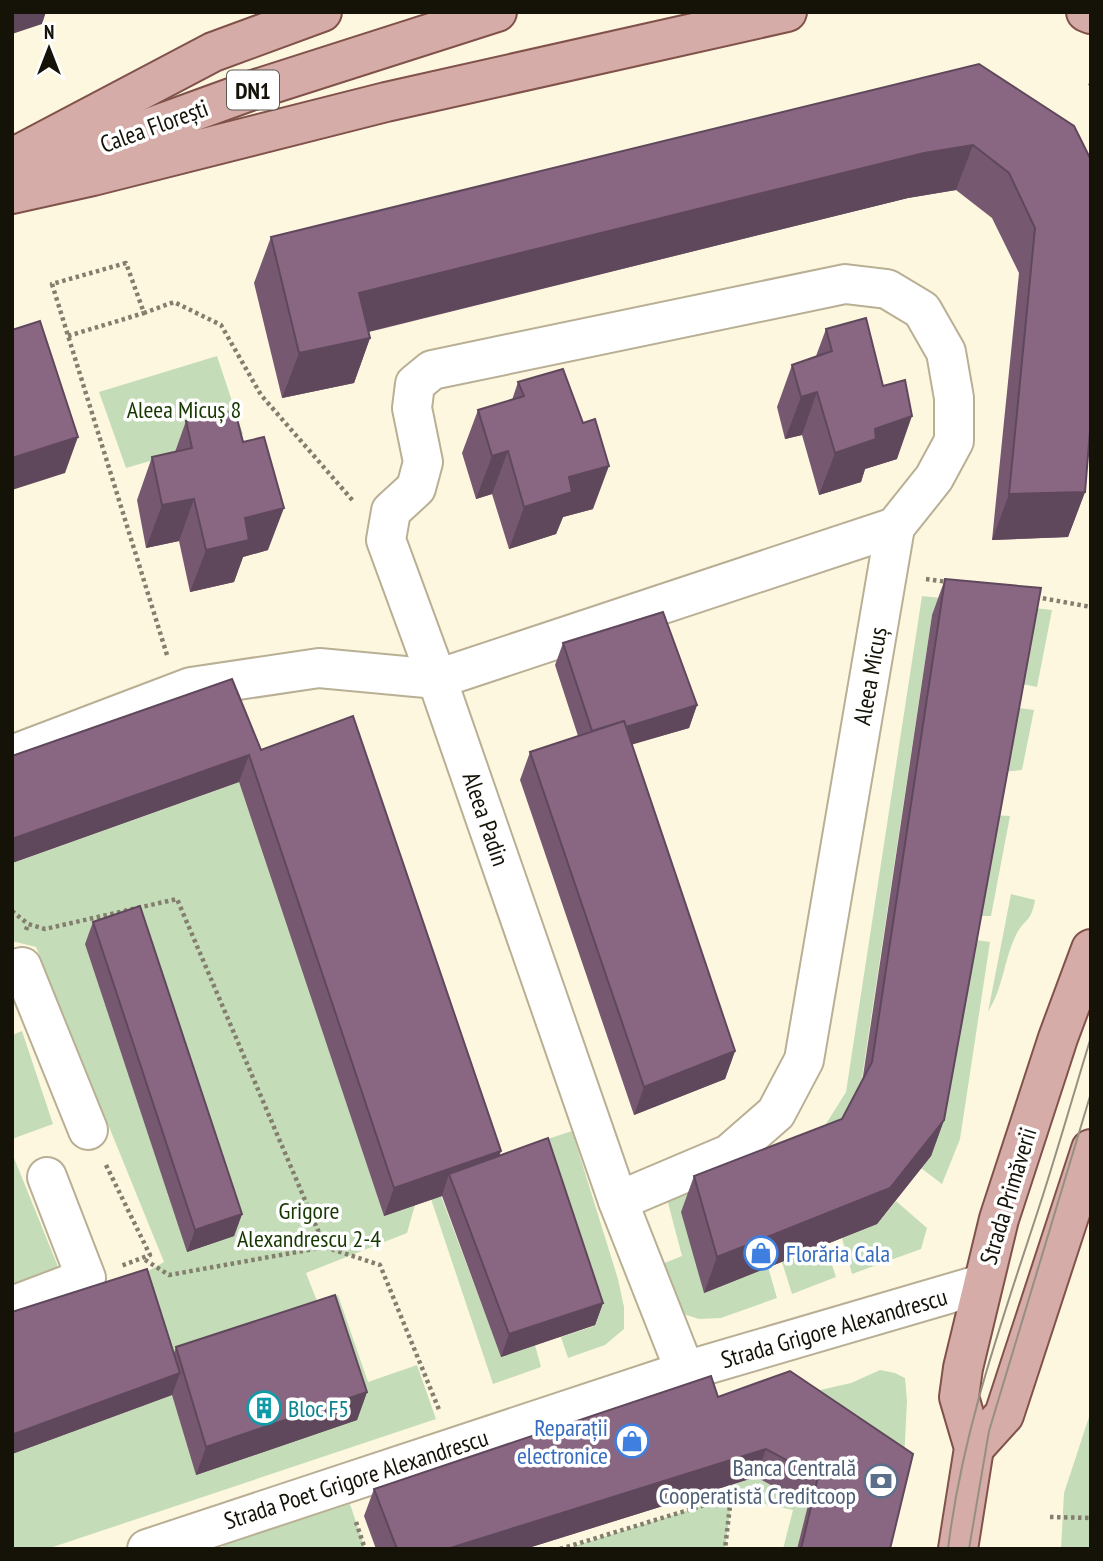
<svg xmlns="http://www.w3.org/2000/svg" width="1103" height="1561" viewBox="0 0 1103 1561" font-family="'PT Sans Narrow',sans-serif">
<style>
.green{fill:#c4ddb8}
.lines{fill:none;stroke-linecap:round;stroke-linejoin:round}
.minor-casing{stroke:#b8af94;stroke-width:42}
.major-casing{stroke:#81524a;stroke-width:42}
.path{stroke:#837e6e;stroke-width:4.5;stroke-dasharray:3.5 3.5;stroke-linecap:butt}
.minor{stroke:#fff;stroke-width:38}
.major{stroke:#d6aca8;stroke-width:38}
.tram{stroke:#95907f;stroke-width:2}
.wall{fill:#765971}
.shaded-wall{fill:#60485c}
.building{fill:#896783;stroke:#60485c;stroke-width:2}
.labels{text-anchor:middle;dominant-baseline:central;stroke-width:7;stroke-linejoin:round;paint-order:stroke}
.shield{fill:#fff;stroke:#5b5952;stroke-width:2}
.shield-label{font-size:23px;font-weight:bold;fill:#151208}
.street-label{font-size:24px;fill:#151208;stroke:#fff}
.park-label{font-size:24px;fill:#173700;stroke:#fff}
.shop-label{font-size:24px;fill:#366cbe;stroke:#fff;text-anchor:start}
.culture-label{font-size:24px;fill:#0d838f;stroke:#fff;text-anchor:start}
.service-label{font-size:24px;fill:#4e5e75;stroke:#fff;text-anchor:end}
</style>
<rect width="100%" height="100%" fill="#fef7e0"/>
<g class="green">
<path d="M217 356 243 434 126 468 99 392Z"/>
<path d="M922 596 1052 610 1037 687 1017 683 932 615 859 1098 768 1267 777 1298 721 1318 699 1319 677 1312 657 1266 682 1256 667 1199 819 1135 846 1092Z"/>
<path d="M1013 707 1034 710 1022 770 1001 772Z"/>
<path d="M239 782 384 1215 415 1205 407 1233 306 1273 317 1301 338 1295 368 1382 417 1365 436 1419 47 1549H12V1454L172 1395 196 1475 166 1374 12 1320 148 1271 164 1262 36 947 12 941V863Z"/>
<path d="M993 815 1010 816 991 916H975Z"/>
<path d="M1011 894 1035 900C1031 923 1026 917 1017 933 1004 958 1004 986 988 1012Z"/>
<path d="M970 939 990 942 960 1139 942 1184 921 1168 931 1156Z"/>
<path d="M22 1031 53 1124 12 1139V1035Z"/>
<path d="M572 1131 618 1279 624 1307V1329L605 1345 568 1358 561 1337 594 1326 484 1160Z"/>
<path d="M12 1153 63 1279 12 1296Z"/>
<path d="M441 1196 501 1356 535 1345 541 1367 493 1384 431 1199Z"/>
<path d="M896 1201 927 1228 921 1249 852 1274 842 1238 877 1224Z"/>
<path d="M825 1245 836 1277 792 1294 782 1262Z"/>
<path d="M880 1370 895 1373 905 1378 907 1401 903 1481 780 1399 851 1383Z"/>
<path d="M1091 1411V1549H1061L1064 1493Z"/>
<path d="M756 1477 808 1505 797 1549H783L793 1510 732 1497 725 1549H565L731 1497 730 1485Z"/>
<path d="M350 1504 365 1549H223V1545Z"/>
</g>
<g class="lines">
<defs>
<g id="minor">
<path d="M12 755 191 687 319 668 437 679 895 527"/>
<path d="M12 970 22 967 88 1130"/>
<path d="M618 1201 729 1154 776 1113 804 1060 895 527"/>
<path d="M12 1306 86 1278 47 1177"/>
<path d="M685 1371 618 1201 437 679 386 540 391 511 416 488 423 462 412 408 415 384 432 370 845 284 887 289 922 310 946 352 954 398V441L934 478 895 527"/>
<path d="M147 1549 685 1371 982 1284"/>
</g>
<g id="major">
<path d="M1086 12 1091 14"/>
<path d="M12 158 213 52 322 12"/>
<path d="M38 168 250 91 497 12"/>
<path d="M12 194 93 176 386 102 787 12"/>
<path d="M974 1448 1004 1415 1091 1149"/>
<path d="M958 1549 974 1448 959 1397 963 1368 999 1219 1058 1038 1091 949"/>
</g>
</defs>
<use href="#minor" class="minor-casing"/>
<use href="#major" class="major-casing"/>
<g class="path">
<path d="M1089 83 1091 84"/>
<path d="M68 336 144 313"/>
<path d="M926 579 948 582"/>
<path d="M1036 597 1091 607"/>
<path d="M167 655 52 284 126 263 144 313 174 302 221 325 261 395 354 502"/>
<path d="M12 911 28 924"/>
<path d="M26 930 28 924 45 929 177 899 325 1247 169 1275 142 1258"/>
<path d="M106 1165 150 1255 121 1266"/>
<path d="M325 1247 380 1265 440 1412"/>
<path d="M1050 1517 1091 1518"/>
<path d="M356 1522 365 1549"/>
<path d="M560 1549 731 1497 725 1549"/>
</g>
<use href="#minor" class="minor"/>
<use href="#major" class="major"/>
<g class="tram">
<path d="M948 1549C963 1425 1005 1313 1043 1195 1060 1142 1075 1089 1091 1037"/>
<path d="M969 1549 989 1431 1091 1093"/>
</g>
</g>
<g class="wall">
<path d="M1074 126 1085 492 1068 537 992 540 1019 273 992 218 956 190 908 198 369 332 370 338 354 383 282 398 254 283 271 237Z"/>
<path d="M826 329 897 459 865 469 861 482 819 495 802 435 785 439 777 407 792 365 816 356Z"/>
<path d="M518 382 593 509 563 517 556 534 509 549 492 494 476 499 462 453 478 410 512 400Z"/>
<path d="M186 421 268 550 243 557 234 582 190 592 179 541 146 548 137 500 152 457 175 452Z"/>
<path d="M945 579 944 1120 931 1156 877 1224 704 1293 681 1212 694 1176 842 1119 862 1083 932 615Z"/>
<path d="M563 643 697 705 689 728 632 744 735 1051 725 1079 634 1115 520 780 530 752 578 736 555 665Z"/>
<path d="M261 750 501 1151 499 1156 603 1303 595 1325 501 1357 442 1196 384 1216 239 782 12 863V756Z"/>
<path d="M93 922 242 1214 234 1236 187 1252 85 944Z"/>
<path d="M12 1312 174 1353 176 1347 367 1392 357 1420 196 1475 172 1395 12 1454Z"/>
<path d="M790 1371 890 1549H797L808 1505 756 1477 525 1549H376L364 1516 374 1489 718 1397Z"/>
</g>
<g class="shaded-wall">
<path d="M12 12H46L42 24 12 34Z"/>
<path d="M973 145 956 190 908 198 342 338 359 293 924 153Z"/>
<path d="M370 338 354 383 282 398 299 353Z"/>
<path d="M817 392 802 435 785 439 801 397Z"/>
<path d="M912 416 897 459 865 469 861 482 819 495 835 453 875 429Z"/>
<path d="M78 437 65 473 12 490V458Z"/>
<path d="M508 451 492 494 476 499 492 456Z"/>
<path d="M609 466 593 509 563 517 556 534 509 549 524 507 569 477Z"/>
<path d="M1085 492 1068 537 992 540 1009 494Z"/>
<path d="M194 499 179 541 146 548 162 505Z"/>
<path d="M284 508 268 550 243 557 234 582 190 592 206 550 245 518Z"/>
<path d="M697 705 689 728 586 758 594 736Z"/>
<path d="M249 755 239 782 12 863V839Z"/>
<path d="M735 1051 725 1079 634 1115 644 1087Z"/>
<path d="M944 1120 931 1156 877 1224 704 1293 717 1257Z"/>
<path d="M501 1151 490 1179 449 1174 442 1196 384 1216 394 1188Z"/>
<path d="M242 1214 234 1236 187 1252 195 1230Z"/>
<path d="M603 1303 595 1325 501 1357 509 1334Z"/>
<path d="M180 1373 172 1395 12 1454V1439L14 1434Z"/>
<path d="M367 1392 357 1420 196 1475 206 1447Z"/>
<path d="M766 1449 756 1477 525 1549H447Z"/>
</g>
<g class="building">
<path d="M979 64 1074 126 1091 160V419L1085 492 1009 494 1035 228 1009 173 973 145 924 153 359 293 370 338 299 353 271 237Z"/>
<path d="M866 318 883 386 905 380 912 416 875 429 876 439 835 453 817 392 801 397 792 365 832 351 826 329Z"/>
<path d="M40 321 78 437 12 458V330Z"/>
<path d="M563 369 583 423 595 419 609 466 569 477 572 492 524 507 508 451 492 456 478 410 524 396 518 382Z"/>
<path d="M235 411 243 442 264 437 284 508 245 518 249 540 206 550 194 499 162 505 152 457 192 448 186 421Z"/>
<path d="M945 579 1041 588 944 1120 890 1188 717 1257 694 1176 842 1119 872 1062Z"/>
<path d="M663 612 697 705 626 727 624 721 592 731 563 643Z"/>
<path d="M232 679 261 750 353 716 501 1151 394 1188 249 755 12 839V756Z"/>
<path d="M624 721 735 1051 644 1087 530 752Z"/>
<path d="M140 906 242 1214 195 1230 93 922Z"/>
<path d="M548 1138 603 1303 509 1334 449 1174Z"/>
<path d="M147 1269 180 1373 14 1434 12 1429V1312Z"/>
<path d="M335 1295 367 1392 206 1447 176 1347Z"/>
<path d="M790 1371 913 1454 890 1549H801L818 1477 766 1449 447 1549H397L374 1489 711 1376 718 1397Z"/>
</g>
<defs>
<symbol id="shop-ring" viewBox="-11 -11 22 22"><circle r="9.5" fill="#fff" stroke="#3f7fe0" stroke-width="1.5"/><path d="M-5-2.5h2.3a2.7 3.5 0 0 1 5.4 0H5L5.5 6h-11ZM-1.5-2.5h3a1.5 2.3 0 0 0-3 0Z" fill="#3f7fe0"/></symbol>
<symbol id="building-ring" viewBox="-11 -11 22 22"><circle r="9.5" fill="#fff" stroke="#0f9aa8" stroke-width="1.5"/><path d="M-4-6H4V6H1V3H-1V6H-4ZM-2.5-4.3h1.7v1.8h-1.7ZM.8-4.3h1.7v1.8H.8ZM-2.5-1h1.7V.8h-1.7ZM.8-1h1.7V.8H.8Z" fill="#0f9aa8"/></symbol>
<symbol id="bank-ring" viewBox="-11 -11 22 22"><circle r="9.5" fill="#fff" stroke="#5c6f8a" stroke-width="1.5"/><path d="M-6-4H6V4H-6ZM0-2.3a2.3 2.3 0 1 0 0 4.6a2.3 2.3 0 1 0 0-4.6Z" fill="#5c6f8a"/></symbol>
</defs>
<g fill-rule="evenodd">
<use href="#shop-ring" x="742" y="1234" width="38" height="38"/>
<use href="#building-ring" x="245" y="1389" width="38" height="38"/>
<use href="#shop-ring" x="613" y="1422" width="38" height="38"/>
<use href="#bank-ring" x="862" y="1462" width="38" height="38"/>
</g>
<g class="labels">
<rect class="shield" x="227" y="70.5" width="52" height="39" rx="5"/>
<g class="shield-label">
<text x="253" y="90">DN1</text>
</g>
<g class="street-label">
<text transform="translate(154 126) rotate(-20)">Calea Florești</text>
<text transform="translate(870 676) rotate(-80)">Aleea Micuș</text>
<text transform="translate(486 819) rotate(71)">Aleea Padin</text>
<text transform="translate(1008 1196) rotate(-73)">Strada Primăverii</text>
<text transform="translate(834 1328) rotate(-16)">Strada Grigore Alexandrescu</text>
<text transform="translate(356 1479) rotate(-18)">Strada Poet Grigore Alexandrescu</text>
</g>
<g class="park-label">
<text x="184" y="409">Aleea Micuș 8</text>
<text x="309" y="1210">Grigore<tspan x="309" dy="28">Alexandrescu 2-4</tspan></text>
</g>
<g class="shop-label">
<text x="786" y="1253">Florăria Cala</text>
<text x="608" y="1427" text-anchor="end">Reparații<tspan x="608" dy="28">electronice</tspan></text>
</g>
<g class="culture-label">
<text x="288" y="1408">Bloc F5</text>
</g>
<g class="service-label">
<text x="856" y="1467">Banca Centrală<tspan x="856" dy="28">Cooperatistă Creditcoop</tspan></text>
</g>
</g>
<rect width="1103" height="1561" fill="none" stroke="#151208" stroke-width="28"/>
<g transform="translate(49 49)" stroke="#ffffff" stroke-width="5" paint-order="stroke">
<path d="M0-5L12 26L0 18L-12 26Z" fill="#151208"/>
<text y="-10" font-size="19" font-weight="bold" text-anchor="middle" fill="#151208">N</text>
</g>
</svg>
